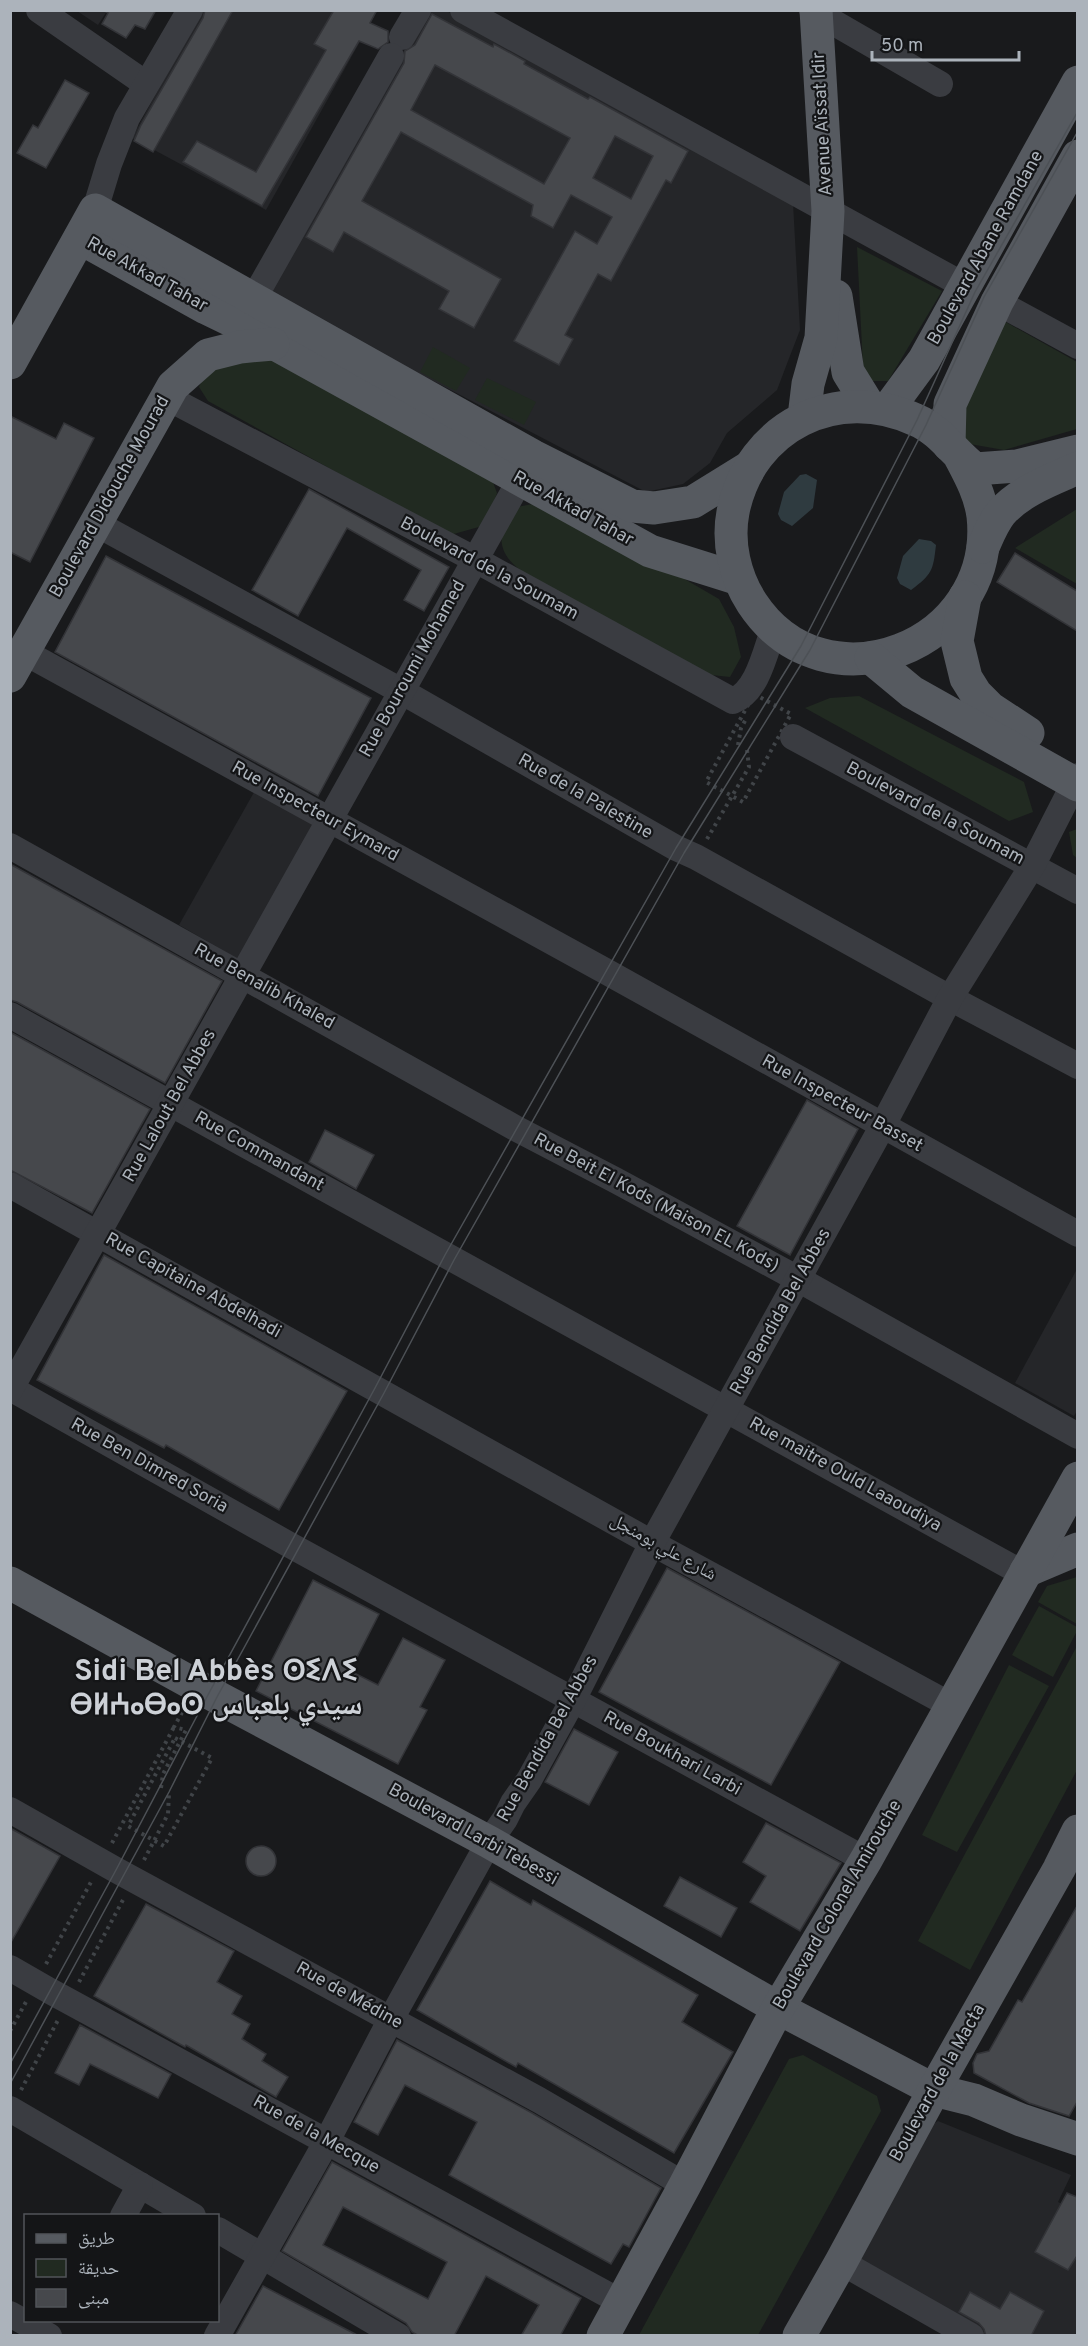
<svg xmlns="http://www.w3.org/2000/svg" width="1088" height="2346" viewBox="0 0 1088 2346" font-family="Overpass,'Noto Naskh Arabic','Noto Sans Tifinagh',sans-serif">
<style>
.built{fill:#252629}
.green{fill:#212a21}
.water{fill:#2f3b40}
.building{fill:#46484c;stroke:#333438;stroke-width:1.5;fill-rule:evenodd}
.lines{fill:none;stroke-linecap:round;stroke-linejoin:round}
.path{stroke:#404448;stroke-width:4;stroke-dasharray:3 4.5;stroke-linecap:butt}
.minor{stroke:#3a3c41;stroke-width:26}
.major{stroke:#565a60;stroke-width:33}
.tram{stroke:#4d5156;stroke-width:1.5}
.labels{text-anchor:middle;dominant-baseline:central;stroke-width:4.5;stroke-linejoin:round;paint-order:stroke}
.street-label{font-size:18px;fill:#acb3bb;stroke:#141517}
.town-label{font-size:30px;font-weight:bold;fill:#cdd1d7;stroke:#141517}
</style>
<rect width="100%" height="100%" fill="#191a1c"/>
<g class="built">
<path d="M77 11H107L98 25Z"/>
<path d="M201 11H377L266 210 132 138Z"/>
<path d="M426 11H447L793 203 800 330 788 361 777 390 727 433 710 463 683 484 646 492 267 294Z"/>
<path d="M257 787 323 823 243 962 179 925Z"/>
<path d="M1077 1269 1078 1409 1074 1416 1015 1383Z"/>
<path d="M938 2121 1071 2175 1058 2202 1077 2212V2335H977L845 2264 923 2131Z"/>
</g>
<g class="green">
<path d="M857 247 942 291 888 381H870L863 367Z"/>
<path d="M995 316 1077 362V429L1004 450 964 443 952 430Z"/>
<path d="M433 347 470 368 456 391 420 372Z"/>
<path d="M268 356 488 469 497 493 486 525 450 535 208 401 199 387C212 355 239 358 268 356Z"/>
<path d="M487 378 536 402 524 425 475 400Z"/>
<path d="M543 502 631 548 719 599 734 627 741 657 730 677 702 674 532 579C516 567 498 556 502 532 504 524 513 514 517 507Z"/>
<path d="M1077 509V584L1015 548Z"/>
<path d="M859 696 1024 782 1033 812 1009 821 805 708 830 698Z"/>
<path d="M1077 829H1078L1077 858 1073 855 1069 832Z"/>
<path d="M1077 1577H1078L1077 1624 1038 1602 1047 1586Z"/>
<path d="M1039 1606 1077 1627V1631L1053 1677 1012 1655Z"/>
<path d="M1077 1646V1770L970 1970 918 1941Z"/>
<path d="M1009 1665 1049 1686 957 1852 922 1835Z"/>
<path d="M803 2055 877 2096 881 2111 758 2335H639L789 2059Z"/>
</g>
<g class="water">
<path d="M806 474 817 480 813 508 792 526 781 520 778 514 784 492 800 475Z"/>
<path d="M919 539 931 541 936 545C933 571 932 574 911 590L900 584 897 578 903 556Z"/>
</g>
<g class="building">
<path d="M103 10H156L145 29 135 25 126 38 102 24 108 13Z"/>
<path d="M205 10H233L153 152 134 141 141 125 203 18Z"/>
<path d="M334 10H377L370 23 388 31V42L378 49 359 41 262 206 183 162 197 141 256 172 326 50 314 44Z"/>
<path d="M432 14 493 47 494 44 525 61 524 64 588 99 590 97 688 151 671 183 666 180 611 281 598 274 565 335 573 339 559 365 514 341 575 231 597 244 612 217 571 195 553 228 531 216 533 205 401 132 362 201 501 279 474 328 439 309 449 291 344 232 333 252 306 237 404 63 405 51 415 45ZM435 65 570 138 544 184 411 110ZM615 136 653 156 631 199 593 178Z"/>
<path d="M65 80 89 93 46 168 17 153 33 125 38 128Z"/>
<path d="M10 416 56 439 64 423 94 438 30 562 10 552Z"/>
<path d="M309 489 449 567 424 611 404 600 421 570 347 528 298 616 252 590Z"/>
<path d="M1015 553 1077 591V631L997 582Z"/>
<path d="M106 556 371 698 318 796 55 652Z"/>
<path d="M10 864 222 981 165 1083 17 1002 10 1000Z"/>
<path d="M10 1032 150 1109 92 1213 10 1170Z"/>
<path d="M807 1100 858 1129 790 1255 737 1226Z"/>
<path d="M325 1130 374 1155 356 1189 309 1162Z"/>
<path d="M104 1255 347 1391 279 1510 166 1445 164 1448 37 1380Z"/>
<path d="M667 1568 840 1662 771 1785 599 1692Z"/>
<path d="M313 1580 379 1614 350 1671 378 1685 403 1638 445 1660 420 1707 427 1710 398 1764 256 1691Z"/>
<path d="M574 1729 618 1752 589 1805 545 1782Z"/>
<path d="M766 1823 841 1863 800 1931 750 1902 766 1876 743 1862Z"/>
<path d="M10 1828 60 1856 10 1944Z"/>
<circle cx="261" cy="1861" r="15"/>
<path d="M680 1877 737 1908 721 1937 664 1906Z"/>
<path d="M490 1881 531 1905 533 1900 698 1995 682 2022 733 2052 674 2153 518 2063 516 2067 417 2010Z"/>
<path d="M146 1904 234 1951 217 1982 242 1996 232 2014 250 2024 242 2039 266 2054 262 2061 288 2077 276 2097 186 2045 185 2047 94 1996Z"/>
<path d="M1077 1906V2102L1069 2116 1029 2103 974 2073 973 2063 977 2054 989 2051 1018 2000 1022 2002Z"/>
<path d="M80 2025 171 2074 158 2098 90 2064 79 2085 55 2073Z"/>
<path d="M397 2040 532 2113 661 2188 629 2247 623 2244 611 2264 449 2175 477 2122 405 2085 378 2135 354 2122Z"/>
<path d="M332 2162 581 2298 560 2336H521L539 2305 486 2276 454 2336H419L412 2332 406 2323 282 2251ZM343 2207 447 2262 428 2299 323 2245Z"/>
<path d="M1067 2193 1077 2197V2256L1068 2270 1035 2252Z"/>
<path d="M263 2286 359 2336H235Z"/>
<path d="M970 2292 1000 2309 1010 2292 1044 2311 1031 2336H986L984 2329 979 2323 959 2312Z"/>
</g>
<g class="lines">
<g class="path">
<path d="M754 694 791 714 743 802 706 782Z"/>
<path d="M738 745 741 728 746 719"/>
<path d="M707 839 749 767 747 750"/>
<path d="M175 1738 212 1758 164 1846 128 1826Z"/>
<path d="M161 1788 163 1774 186 1730 174 1727 185 1707"/>
<path d="M112 1843 174 1727"/>
<path d="M144 1860 168 1814 169 1792"/>
<path d="M46 1964 91 1882"/>
<path d="M79 1982 124 1898"/>
<path d="M10 2031 27 2000"/>
<path d="M21 2090 58 2020"/>
</g>
<g class="minor">
<path d="M39 10 146 84"/>
<path d="M463 10 965 286"/>
<path d="M812 10 940 84"/>
<path d="M402 37 418 10"/>
<path d="M95 210 109 164 127 118 190 10"/>
<path d="M254 298 391 56"/>
<path d="M997 302 1078 346"/>
<path d="M166 397 474 559 733 701C758 691 765 652 774 628"/>
<path d="M95 523 401 691 676 848 696 857 950 998 1078 1066"/>
<path d="M24 652 607 972 1078 1234"/>
<path d="M793 737 1078 891"/>
<path d="M10 846 517 1129 615 1180 798 1279 1078 1436"/>
<path d="M10 1015 1024 1574"/>
<path d="M10 1185 652 1543 952 1706"/>
<path d="M10 1388 288 1544 866 1860"/>
<path d="M10 1390 529 464"/>
<path d="M10 1810 116 1870 539 2100 685 2185"/>
<path d="M10 1968 50 1991 621 2302"/>
<path d="M10 2109 193 2216"/>
<path d="M123 2216 140 2185"/>
<path d="M218 2230 398 2336"/>
<path d="M841 2262 971 2336"/>
<path d="M10 2314 49 2336"/>
<path d="M217 2336 327 2141 391 2019 489 1842 505 1819 513 1803 529 1780 573 1700 652 1543 882 1127 950 998 1032 866 1078 776"/>
</g>
<g class="major">
<path d="M80 238 206 308 239 324 650 551 739 579"/>
<path d="M836 296 848 372 869 406"/>
<path d="M10 363 95 210 533 456 632 506 654 508 693 502 748 468"/>
<path d="M888 409 924 360 1078 82"/>
<path d="M804 417 808 384 821 338 828 211 816 10"/>
<path d="M949 445 950 404 997 302 1078 156"/>
<path d="M960 457C970 476 980 494 983 516 997 646 825 714 752 603 735 577 727 543 733 512 750 426 837 383 916 420 940 430 955 454 975 469L1017 466 1078 451"/>
<path d="M983 547C988 536 993 523 1001 513 1020 491 1051 480 1078 468"/>
<path d="M965 597 957 641 966 678 976 694 990 708 1028 733"/>
<path d="M871 658 912 692 1078 785"/>
<path d="M10 676 173 386 208 355 240 347 273 344"/>
<path d="M1026 1571 1078 1549"/>
<path d="M10 1583 217 1697 489 1842 778 2008 934 2090 974 2100 1021 2120 1078 2139"/>
<path d="M603 2336 685 2185 778 2008 866 1860 1078 1478"/>
<path d="M799 2336 841 2262 934 2090 1059 1869 1078 1831"/>
</g>
<g class="tram">
<path d="M10 2064 116 1870 209 1693 375 1388 445 1255 676 848 801 646 917 420 975 292 1078 111"/>
<path d="M10 2084 169 1792 217 1697 384 1393 454 1260 684 853 810 650 926 425 984 297 1078 131"/>
</g>
</g>
<g class="labels">
<g class="street-label">
<text transform="translate(823 124) rotate(-93)">Avenue Aïssat Idir</text>
<text transform="translate(986 248) rotate(-61)">Boulevard Abane Ramdane</text>
<text transform="translate(147 275) rotate(29)">Rue Akkad Tahar</text>
<text transform="translate(110 497) rotate(-61)">Boulevard Didouche Mourad</text>
<text transform="translate(573 509) rotate(29)">Rue Akkad Tahar</text>
<text transform="translate(489 569) rotate(28)">Boulevard de la Soumam</text>
<text transform="translate(413 669) rotate(-61)">Rue Bouroumi Mohamed</text>
<text transform="translate(585 797) rotate(30)">Rue de la Palestine</text>
<text transform="translate(315 812) rotate(29)">Rue Inspecteur Eymard</text>
<text transform="translate(935 814) rotate(28)">Boulevard de la Soumam</text>
<text transform="translate(264 987) rotate(29)">Rue Benalib Khaled</text>
<text transform="translate(842 1104) rotate(29)">Rue Inspecteur Basset</text>
<text transform="translate(170 1106) rotate(-61)">Rue Lalout Bel Abbes</text>
<text transform="translate(259 1152) rotate(29)">Rue Commandant</text>
<text transform="translate(656 1203) rotate(28)">Rue Beit El Kods (Maison EL Kods)</text>
<text transform="translate(193 1286) rotate(29)">Rue Capitaine Abdelhadi</text>
<text transform="translate(781 1312) rotate(-61)">Rue Bendida Bel Abbes</text>
<text transform="translate(149 1466) rotate(29)">Rue Ben Dimred Soria</text>
<text transform="translate(845 1475) rotate(29)">Rue maitre Ould Laaoudiya</text>
<text transform="translate(663 1548) rotate(29)">شارع علي بومنجل</text>
<text transform="translate(548 1739) rotate(-61)">Rue Bendida Bel Abbes</text>
<text transform="translate(672 1754) rotate(29)">Rue Boukhari Larbi</text>
<text transform="translate(473 1835) rotate(29)">Boulevard Larbi Tebessi</text>
<text transform="translate(838 1905) rotate(-60)">Boulevard Colonel Amirouche</text>
<text transform="translate(349 1996) rotate(29)">Rue de Médine</text>
<text transform="translate(938 2083) rotate(-61)">Boulevard de la Macta</text>
<text transform="translate(316 2135) rotate(29)">Rue de la Mecque</text>
</g>
<g class="town-label">
<text x="216" y="1672">Sidi Bel Abbès ⵙⵉⴷⵉ<tspan x="216" dy="34">ⴱⵍⵄⴰⴱⴰⵙ سيدي بلعباس</tspan></text>
</g>
</g>
<rect width="1088" height="2346" fill="none" stroke="#acb3bb" stroke-width="24"/>
<rect x="24" y="2214" width="195" height="108" fill="#141517" stroke="#515459" stroke-width="1.5"/>
<rect x="36" y="2234" width="30" height="9" fill="#565a60" stroke="#515459" stroke-width="1.5"/>
<text x="78" y="2244" font-size="18" fill="#acb3bb">طريق</text>
<rect x="36" y="2259" width="30" height="18" fill="#212a21" stroke="#515459" stroke-width="1.5"/>
<text x="78" y="2274" font-size="18" fill="#acb3bb">حديقة</text>
<rect x="36" y="2289" width="30" height="18" fill="#46484c" stroke="#515459" stroke-width="1.5"/>
<text x="78" y="2304" font-size="18" fill="#acb3bb">مبنى</text>
<path d="M872 51v9h147v-9" fill="none" stroke="#acb3bb" stroke-width="3"/>
<text x="881" y="51" font-size="18" fill="#acb3bb" stroke="#141517" stroke-width="4.5" paint-order="stroke">50 m</text>
</svg>
